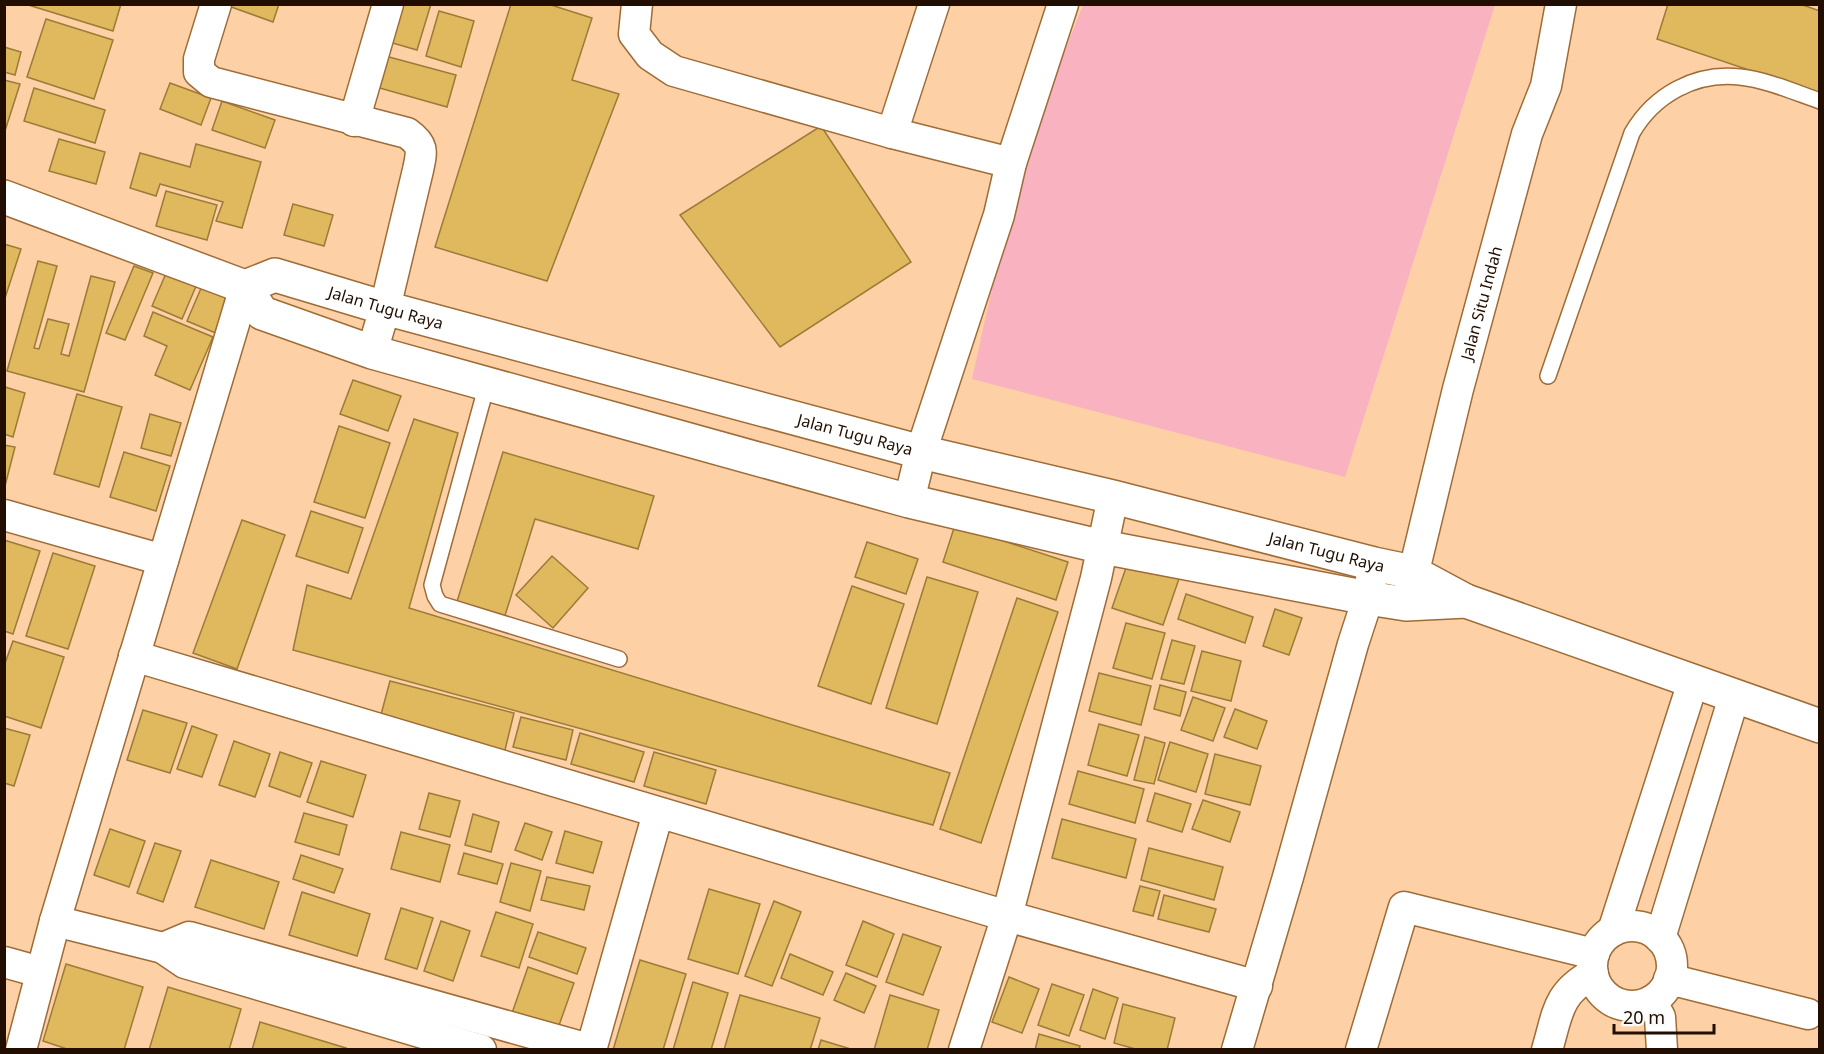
<svg xmlns="http://www.w3.org/2000/svg" width="1824" height="1054" viewBox="0 0 1824 1054" font-family="'Noto Sans',sans-serif">
<style>
.green{fill:#f8b2c0}
.building{fill:#e0b85d;stroke:#9a7c38;stroke-width:1.5}
.lines{fill:none;stroke-linecap:round;stroke-linejoin:round}
.service-casing{stroke:#9e6c37;stroke-width:18}
.minor-casing{stroke:#9e6c37;stroke-width:33}
.tertiary-casing{stroke:#9e6c37;stroke-width:36}
.service{stroke:#fff;stroke-width:15}
.minor{stroke:#fff;stroke-width:30}
.tertiary{stroke:#fff;stroke-width:33}
.labels{text-anchor:middle;dominant-baseline:central;stroke-width:4.5;stroke-linejoin:round;paint-order:stroke}
.street-label{font-size:16px;fill:#210e00;stroke:#fafafa}
</style>
<rect width="100%" height="100%" fill="#fdd0a5"/>
<path class="green" d="M1083 5H1495L1345 477 972 379 1019 167Z"/>
<g class="building">
<path d="M25 4H121L113 31Z"/>
<path d="M223 4H279L273 22Z"/>
<path d="M392 4H431L417 50 382 40Z"/>
<path d="M511 4H548L592 18 572 80 619 94 547 281 435 247Z"/>
<path d="M1668 4H1800L1820 11V94L1657 39Z"/>
<path d="M439 11 474 21 461 67 426 56Z"/>
<path d="M46 19 113 40 94 99 27 77Z"/>
<path d="M4 47 21 52 15 75 4 72Z"/>
<path d="M378 54 456 75 447 107 369 85Z"/>
<path d="M4 80 20 84 4 134Z"/>
<path d="M170 83 211 98 201 125 160 109Z"/>
<path d="M34 88 105 110 95 143 24 121Z"/>
<path d="M222 101 275 120 265 148 212 130Z"/>
<path d="M821 126 911 262 780 347 680 215Z"/>
<path d="M59 139 105 152 96 184 49 171Z"/>
<path d="M196 144 261 162 242 228 216 221 223 202 160 184 156 196 130 188 140 153 190 167Z"/>
<path d="M166 191 217 205 207 240 156 226Z"/>
<path d="M293 204 333 215 324 246 284 235Z"/>
<path d="M4 244 21 249 4 301Z"/>
<path d="M38 261 57 266 34 348 39 349 48 319 69 324 61 354 69 356 91 276 115 282 84 392 7 371Z"/>
<path d="M134 266 153 273 125 340 106 333Z"/>
<path d="M167 271 197 284 182 319 152 306Z"/>
<path d="M202 286 232 299 218 334 187 321Z"/>
<path d="M153 312 213 337 190 390 155 375 167 346 144 336Z"/>
<path d="M353 380 401 396 388 431 340 414Z"/>
<path d="M5 387 25 393 13 437 4 434Z"/>
<path d="M77 394 122 407 99 487 54 474Z"/>
<path d="M150 414 181 423 171 456 141 448Z"/>
<path d="M414 419 458 433 409 608 950 773 933 825 293 650 307 585 351 599Z"/>
<path d="M339 426 390 443 365 518 314 502Z"/>
<path d="M4 445 15 447 5 486H4Z"/>
<path d="M124 452 170 466 156 511 110 497Z"/>
<path d="M503 452 654 496 638 549 535 519 503 622 455 608Z"/>
<path d="M311 511 363 528 348 573 296 556Z"/>
<path d="M242 520 285 535 237 669 193 653Z"/>
<path d="M955 525 1068 562 1056 600 943 562Z"/>
<path d="M4 540 40 551 13 634 4 631Z"/>
<path d="M867 542 918 559 906 594 855 577Z"/>
<path d="M53 553 95 566 68 649 26 636Z"/>
<path d="M552 556 588 588 553 628 516 595Z"/>
<path d="M1129 559 1180 576 1163 625 1112 608Z"/>
<path d="M927 577 978 592 937 724 886 708Z"/>
<path d="M852 586 904 604 871 704 818 686Z"/>
<path d="M1186 594 1253 617 1245 643 1178 619Z"/>
<path d="M1017 598 1058 612 981 843 940 829Z"/>
<path d="M1275 609 1302 618 1289 655 1263 646Z"/>
<path d="M1126 623 1165 633 1152 679 1113 668Z"/>
<path d="M1172 640 1195 646 1184 684 1161 679Z"/>
<path d="M13 641 64 657 41 728 4 716V666Z"/>
<path d="M1202 651 1241 661 1231 701 1191 691Z"/>
<path d="M1099 673 1151 686 1141 725 1089 711Z"/>
<path d="M390 681 514 713 504 754 379 722Z"/>
<path d="M1160 685 1186 692 1180 716 1154 709Z"/>
<path d="M1193 697 1225 708 1213 741 1181 730Z"/>
<path d="M1235 709 1267 721 1257 749 1224 737Z"/>
<path d="M143 710 187 723 170 773 127 760Z"/>
<path d="M521 717 573 730 566 760 513 747Z"/>
<path d="M1099 724 1139 735 1127 776 1088 765Z"/>
<path d="M192 726 217 735 202 777 177 769Z"/>
<path d="M4 728 30 735 14 786 4 783Z"/>
<path d="M580 733 644 752 634 782 571 764Z"/>
<path d="M1145 737 1165 743 1154 784 1134 780Z"/>
<path d="M234 741 270 754 255 797 219 785Z"/>
<path d="M1170 742 1208 754 1196 792 1158 780Z"/>
<path d="M280 752 312 763 300 797 269 786Z"/>
<path d="M654 752 716 770 706 804 644 786Z"/>
<path d="M1215 754 1261 766 1250 805 1205 794Z"/>
<path d="M321 761 366 775 353 817 307 802Z"/>
<path d="M1078 771 1144 789 1135 823 1069 804Z"/>
<path d="M429 793 460 801 450 837 419 829Z"/>
<path d="M1155 793 1191 804 1182 832 1147 821Z"/>
<path d="M1203 800 1240 812 1230 842 1192 829Z"/>
<path d="M304 813 347 825 339 855 295 842Z"/>
<path d="M473 814 499 822 491 852 465 845Z"/>
<path d="M1062 819 1136 839 1126 878 1052 858Z"/>
<path d="M525 823 552 832 542 860 515 850Z"/>
<path d="M110 829 145 841 129 887 94 875Z"/>
<path d="M565 831 602 842 593 873 556 863Z"/>
<path d="M401 832 450 845 440 882 391 869Z"/>
<path d="M155 843 181 851 163 902 137 893Z"/>
<path d="M1149 848 1223 867 1214 900 1141 880Z"/>
<path d="M464 853 503 864 497 884 458 874Z"/>
<path d="M301 855 343 869 334 893 293 879Z"/>
<path d="M211 860 279 882 264 929 195 907Z"/>
<path d="M511 863 541 871 530 911 500 902Z"/>
<path d="M547 877 590 886 584 910 541 900Z"/>
<path d="M1140 886 1160 891 1153 916 1133 911Z"/>
<path d="M709 889 760 904 738 974 688 959Z"/>
<path d="M302 892 370 914 357 956 289 935Z"/>
<path d="M1164 895 1216 909 1209 932 1158 919Z"/>
<path d="M774 901 801 912 772 986 745 976Z"/>
<path d="M401 908 433 918 417 969 385 959Z"/>
<path d="M496 912 533 924 519 968 481 956Z"/>
<path d="M441 921 470 931 453 981 424 971Z"/>
<path d="M863 921 894 934 877 977 846 965Z"/>
<path d="M538 932 586 948 577 974 529 957Z"/>
<path d="M903 934 941 947 923 995 886 982Z"/>
<path d="M790 954 833 972 823 995 781 978Z"/>
<path d="M640 960 686 974 663 1050H613Z"/>
<path d="M66 964 143 987 124 1050H70L43 1041Z"/>
<path d="M528 967 574 983 557 1031 511 1016Z"/>
<path d="M846 973 876 986 864 1013 834 1000Z"/>
<path d="M1009 977 1039 989 1022 1033 992 1022Z"/>
<path d="M693 982 728 993 711 1050H673Z"/>
<path d="M1052 984 1084 995 1069 1036 1038 1025Z"/>
<path d="M168 987 241 1009 229 1050H149Z"/>
<path d="M1093 989 1118 998 1105 1039 1080 1030Z"/>
<path d="M740 995 820 1018 810 1050H724Z"/>
<path d="M890 995 939 1010 927 1050H874Z"/>
<path d="M1123 1004 1175 1018 1167 1050H1139L1114 1043Z"/>
<path d="M260 1022 346 1048 345 1050H252Z"/>
<path d="M1039 1034 1080 1046 1079 1050H1035Z"/>
<path d="M821 1040 854 1050H818Z"/>
</g>
<g class="lines">
<defs>
<g id="service">
<path d="M1548 376 1632 133C1654 95 1695 72 1740 77 1767 80 1794 92 1820 101"/>
<path d="M487 384 432 585 435 596 440 604 619 659"/>
</g>
<g id="minor">
<path d="M216 4 199 59V72L211 82 407 133C424 145 422 151 418 170L385 308 372 352"/>
<path d="M637 4 634 34 650 55 674 71 892 133 1011 163"/>
<path d="M354 121 388 4"/>
<path d="M892 133 934 4"/>
<path d="M909 501 921 452 999 215 1011 163 1063 4"/>
<path d="M4 515 163 560"/>
<path id="s1" d="M1408 596 1458 389 1527 134 1546 86 1561 4"/>
<path d="M134 656 1007 916 1257 986"/>
<path d="M55 921 163 948 185 963 481 1050"/>
<circle cx="1632" cy="966" r="40"/>
<path d="M1613 931 1693 682"/>
<path d="M1660 938 1734 697"/>
<path d="M163 948 189 937 592 1050"/>
<path d="M4 962 40 972"/>
<path d="M1669 979 1808 1014"/>
<path d="M1651 1001 1660 1017 1662 1050"/>
<path d="M21 1050 55 921 245 287"/>
<path d="M591 1050 658 813"/>
<path d="M964 1050 1007 916 1096 578 1113 497"/>
<path d="M1237 1050 1288 877 1353 644 1368 598 1372 574"/>
<path d="M1361 1050 1404 907 1594 954"/>
<path d="M1547 1050C1558 1013 1557 993 1593 974"/>
</g>
<g id="tertiary">
<path d="M4 197 245 287 262 313 372 352 909 501 1103 547 1368 598 1406 604 1466 601"/>
<path id="s2" d="M245 287 275 275 385 308 921 452 1113 497 1374 564 1412 572 1466 601 1820 726"/>
</g>
</defs>
<use href="#service" class="service-casing"/>
<use href="#minor" class="minor-casing"/>
<use href="#tertiary" class="tertiary-casing"/>
<use href="#service" class="service"/>
<use href="#minor" class="minor"/>
<use href="#tertiary" class="tertiary"/>
</g>
<g class="labels">
<g class="street-label">
<text stroke="none"><textPath href="#s1" startOffset="302">Jalan Situ Indah</textPath></text>
<text stroke="none"><textPath href="#s2" startOffset="148">Jalan Tugu Raya</textPath></text>
<text stroke="none"><textPath href="#s2" startOffset="634">Jalan Tugu Raya</textPath></text>
<text stroke="none"><textPath href="#s2" startOffset="1120">Jalan Tugu Raya</textPath></text>
</g>
</g>
<rect width="1824" height="1054" fill="none" stroke="#210e00" stroke-width="12"/>
<path d="M1614 1024v9h100v-9" fill="none" stroke="#210e00" stroke-width="3"/>
<text x="1623" y="1024" font-size="18" fill="#210e00" stroke="#fafafa" stroke-width="4.5" paint-order="stroke">20 m</text>
</svg>
